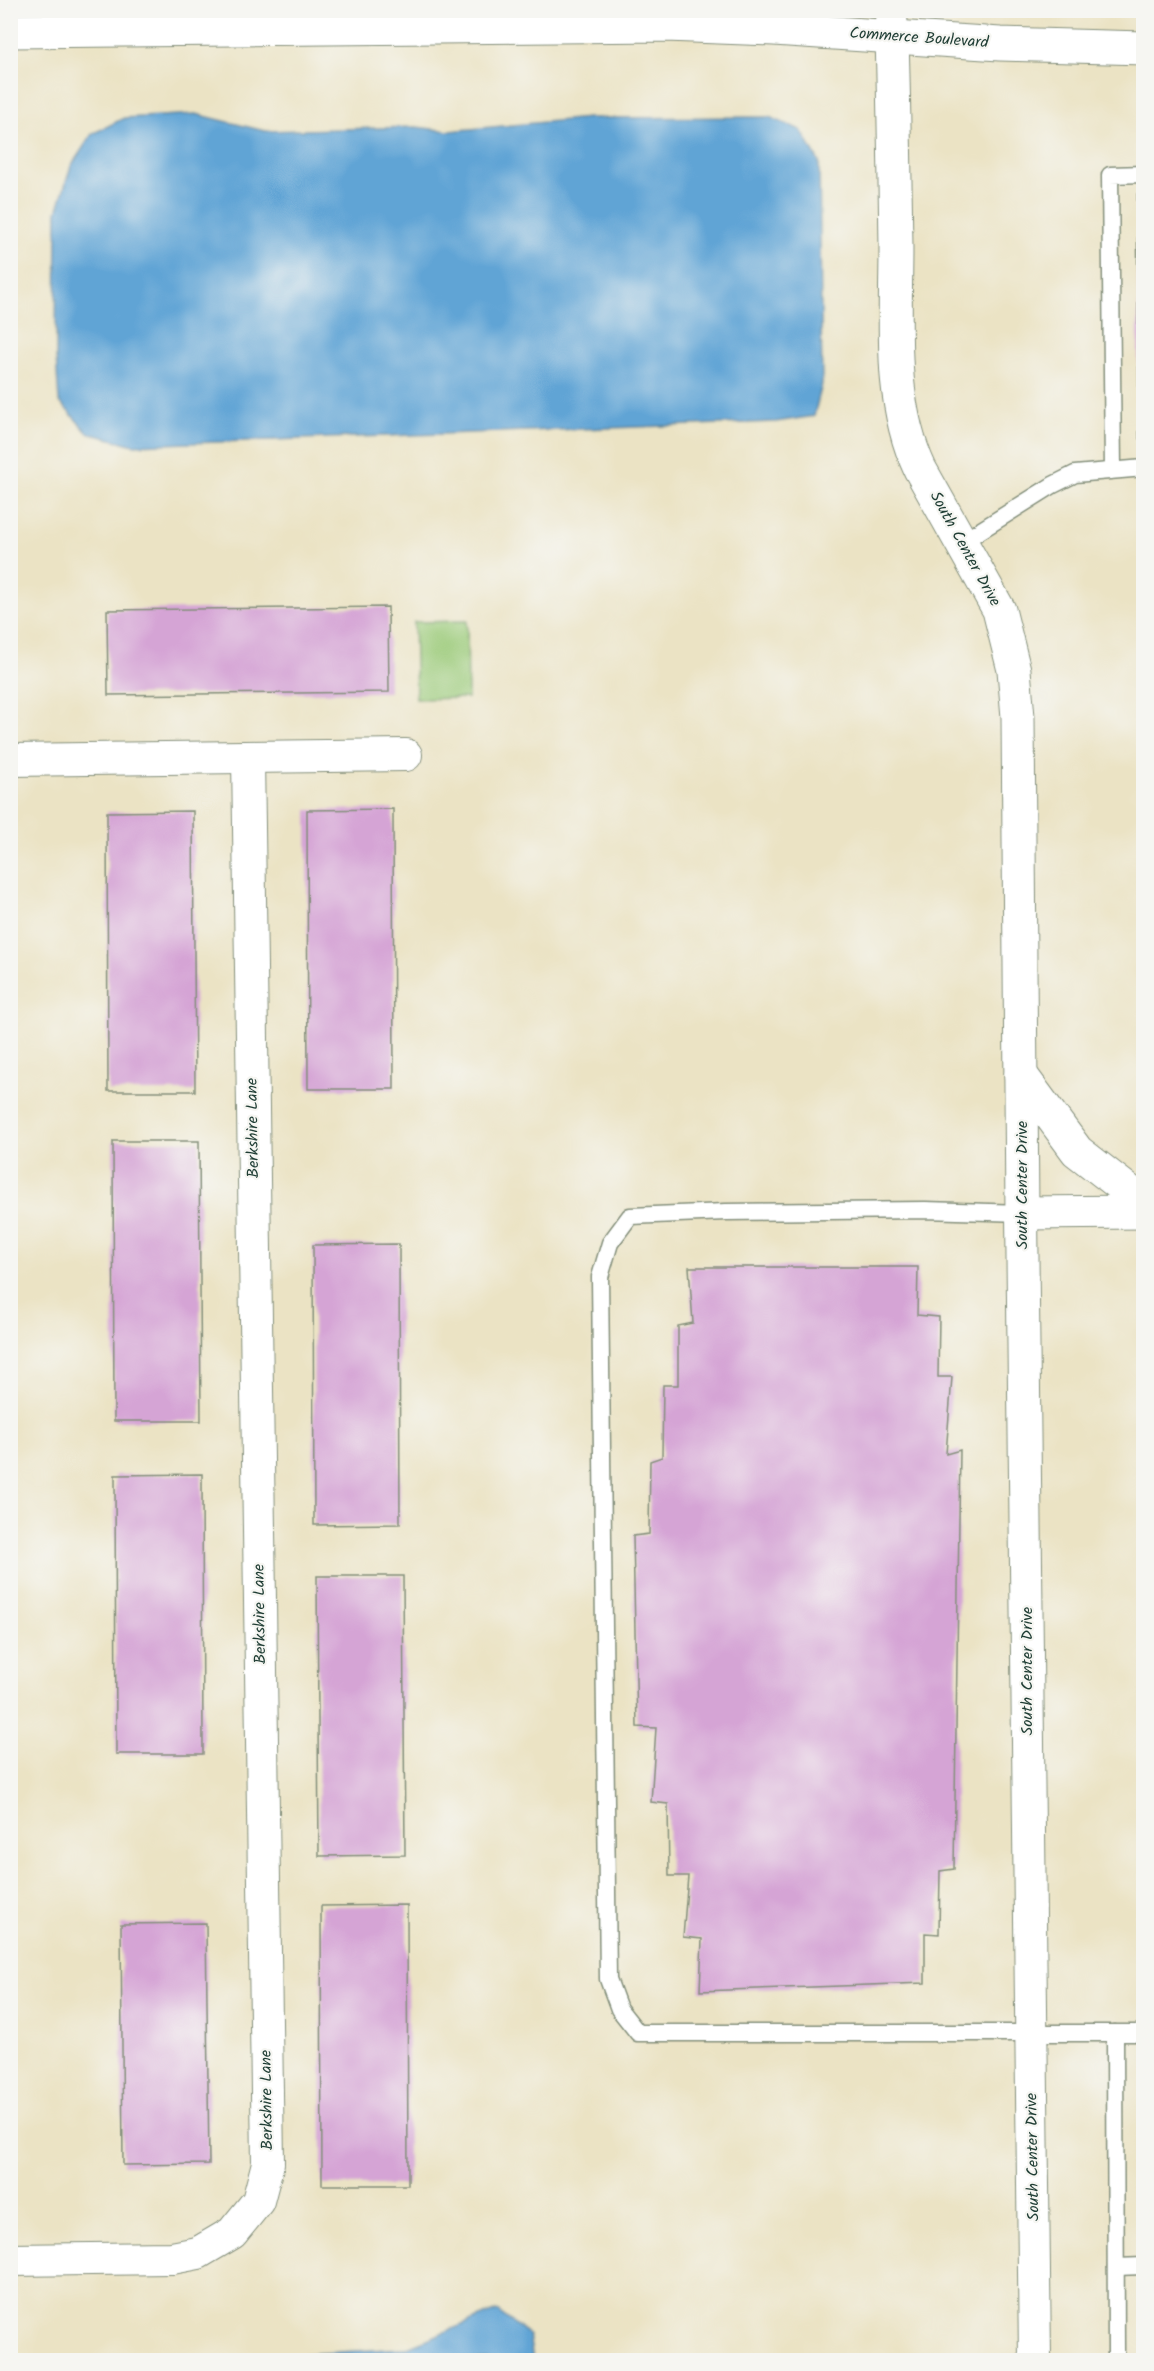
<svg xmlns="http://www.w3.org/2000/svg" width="1154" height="2371" viewBox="0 0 1154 2371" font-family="Kalam,sans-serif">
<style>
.green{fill:#9ccb7a;stroke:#5e8457;stroke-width:1.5}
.water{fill:#60a4d5;stroke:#407084;stroke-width:1.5}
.building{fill:#d5a4d5}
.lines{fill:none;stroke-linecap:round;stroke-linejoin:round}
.service-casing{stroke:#85907c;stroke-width:19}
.minor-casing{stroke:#85907c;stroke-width:34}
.tertiary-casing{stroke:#85907c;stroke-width:35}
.service{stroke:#fff;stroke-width:16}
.minor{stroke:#fff;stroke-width:32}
.tertiary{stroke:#fff;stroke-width:33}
.labels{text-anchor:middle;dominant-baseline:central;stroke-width:4.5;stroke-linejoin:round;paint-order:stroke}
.street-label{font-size:16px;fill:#1f3d34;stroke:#f6f6f2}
</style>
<rect width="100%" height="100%" fill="#f6f6f2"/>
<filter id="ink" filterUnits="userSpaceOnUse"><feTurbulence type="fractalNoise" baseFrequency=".0167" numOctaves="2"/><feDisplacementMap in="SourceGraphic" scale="12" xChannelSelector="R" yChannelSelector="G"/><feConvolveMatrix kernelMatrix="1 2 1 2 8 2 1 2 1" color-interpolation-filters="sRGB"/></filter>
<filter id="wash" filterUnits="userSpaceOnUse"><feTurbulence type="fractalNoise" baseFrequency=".008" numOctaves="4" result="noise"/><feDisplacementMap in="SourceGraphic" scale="24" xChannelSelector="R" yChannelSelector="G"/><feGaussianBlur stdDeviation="1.35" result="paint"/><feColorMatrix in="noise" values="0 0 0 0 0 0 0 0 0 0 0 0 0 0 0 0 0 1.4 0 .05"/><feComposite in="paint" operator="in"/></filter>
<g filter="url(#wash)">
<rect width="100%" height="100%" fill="#ebe3c4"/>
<path class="green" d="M467 621 468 698 416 699 414 622Z"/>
<g class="water">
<path d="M196 114 265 131 416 127 449 131 588 118 769 117 801 130 819 162 822 384 814 416 776 422 134 445 88 433 59 401 56 357 57 212 71 166 92 134 124 118Z"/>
<path d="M497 2311 529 2335 533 2360H269L307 2354 405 2348Z"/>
</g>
<g id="blocks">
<g class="building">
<path d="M1137 194H1144V439H1139Z"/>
<path d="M388 607 389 692 108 695 107 610Z"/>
<path d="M393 809 394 1089H308L307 810Z"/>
<path d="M193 811 195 1091H108L107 812Z"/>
<path d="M113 1141H199L201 1421H114Z"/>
<path d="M399 1244 400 1524 314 1525 313 1245Z"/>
<path d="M689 1267H918L917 1315 939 1317 938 1377H952L946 1454 960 1450 954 1869 940 1871 939 1934 925 1933V1983L700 1991 702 1939 683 1937 688 1876H669L668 1804 651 1802 656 1728 637 1727 633 1536 649 1534 650 1461 662 1457 663 1385H678V1326L693 1323Z"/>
<path d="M202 1474 203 1754H116L115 1475Z"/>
<path d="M317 1576H403L405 1855 319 1856Z"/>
<path d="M407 1905 408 2185H322L321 1906Z"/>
<path d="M206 1923 209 2164 123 2165 121 1924Z"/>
</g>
</g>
</g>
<g filter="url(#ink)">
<use href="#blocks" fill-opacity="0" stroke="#85907c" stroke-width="1.5"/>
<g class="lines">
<defs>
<g id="service">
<path d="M1113 470 1110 175 1144 174"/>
<path d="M962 542 1053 485 1075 474 1144 468"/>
<path d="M1022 1213 925 1210 726 1212 630 1216 610 1243 600 1277 608 1979 619 2009 638 2033H1144"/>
<path d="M1115 2033 1116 2360"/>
<path d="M1116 2267 1144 2266"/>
</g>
<g id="minor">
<path d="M891 10 892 37"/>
<path d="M10 760 406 755"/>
<path d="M1022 1213 1035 2360"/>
<path d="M10 2260 172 2258 198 2253 232 2233 258 2201 268 2163 248 757"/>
</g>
<g id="tertiary">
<path d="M10 31 666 25 774 29 1000 44 1144 48"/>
<path d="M892 37C894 107 895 177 896 248 896 322 888 401 920 469L999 610 1014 670 1018 717 1022 1213 1144 1212"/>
<path d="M1021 1075 1077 1151 1144 1203"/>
</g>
</defs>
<use href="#service" class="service-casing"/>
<use href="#minor" class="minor-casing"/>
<use href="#tertiary" class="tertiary-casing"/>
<use href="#service" class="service"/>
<use href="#minor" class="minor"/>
<use href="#tertiary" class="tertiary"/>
</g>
</g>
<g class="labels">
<g class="street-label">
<text transform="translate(919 38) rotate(4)">Commerce Boulevard</text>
<text transform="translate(965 549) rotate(61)">South Center Drive</text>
<text transform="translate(253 1128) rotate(-91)">Berkshire Lane</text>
<text transform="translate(1022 1185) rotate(-90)">South Center Drive</text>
<text transform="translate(260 1614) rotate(-91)">Berkshire Lane</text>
<text transform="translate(1027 1671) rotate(-90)">South Center Drive</text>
<text transform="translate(267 2100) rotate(-91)">Berkshire Lane</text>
<text transform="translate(1033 2157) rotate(-91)">South Center Drive</text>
</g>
</g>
<rect width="1154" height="2371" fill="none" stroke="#f6f6f2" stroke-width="36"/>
</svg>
